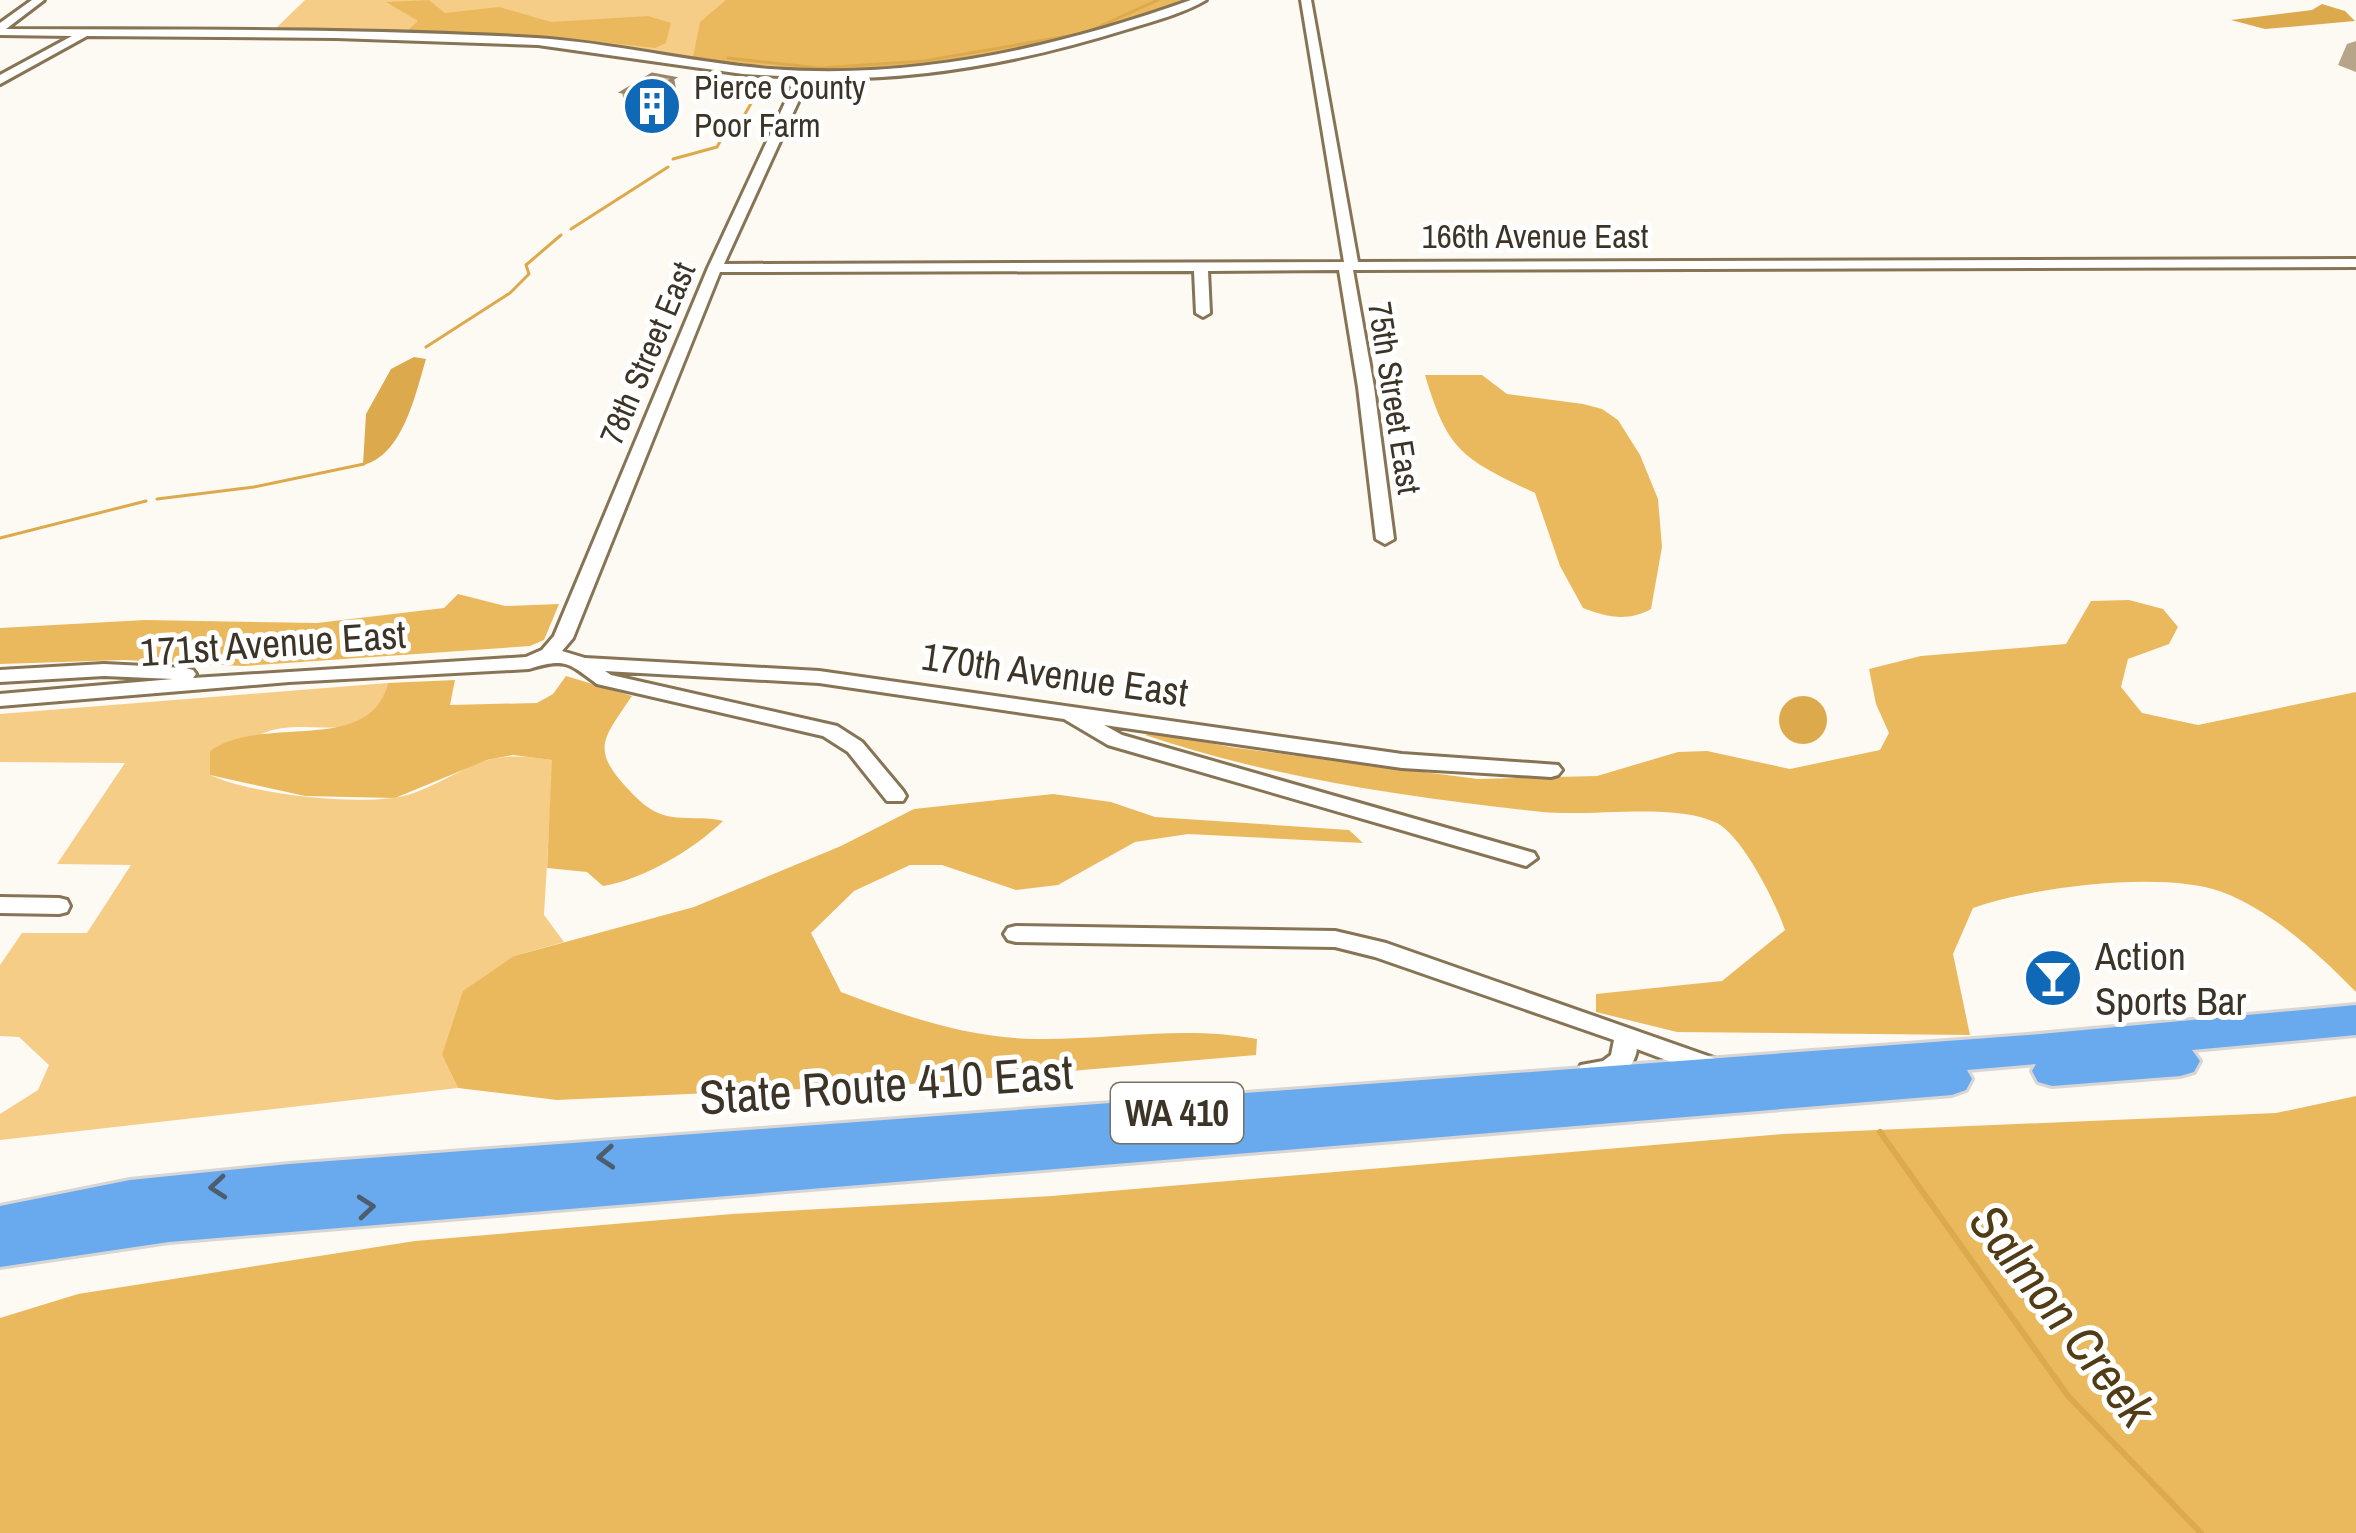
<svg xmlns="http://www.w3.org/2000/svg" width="2356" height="1533" viewBox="0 0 2356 1533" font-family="'Archivo Narrow',sans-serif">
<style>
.green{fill:#f5cd87}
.forest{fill:#ebb95d}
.water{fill:#dcaa4d}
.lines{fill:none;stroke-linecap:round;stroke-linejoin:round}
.stream-far1{stroke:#dcaa4d;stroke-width:3}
.stream{stroke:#dcaa4d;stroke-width:6}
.minor-casing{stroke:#867455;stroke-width:6}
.highway-casing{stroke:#d8d6d4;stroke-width:6}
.minor{fill:#fff;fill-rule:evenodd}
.highway{fill:#69aaef;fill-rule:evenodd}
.wall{fill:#b6a589}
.shaded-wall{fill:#94866f}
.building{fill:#d4c09f;stroke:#94866f;stroke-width:3}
.oneway{stroke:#4c5d6d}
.labels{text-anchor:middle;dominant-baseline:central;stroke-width:10;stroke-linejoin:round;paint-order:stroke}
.far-poi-label{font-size:33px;fill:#3c3427;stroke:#fff;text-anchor:start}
.far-street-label{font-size:33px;fill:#3c3427;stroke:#fff}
.shield{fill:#fff;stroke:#767168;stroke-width:3}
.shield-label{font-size:36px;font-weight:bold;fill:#3c3427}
.street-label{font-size:39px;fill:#3c3427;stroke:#fff}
.poi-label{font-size:39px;fill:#3c3427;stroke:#fff;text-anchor:start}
.near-street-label{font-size:48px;fill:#3c3427;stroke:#fff}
.near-water-label{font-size:51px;font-style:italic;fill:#513c15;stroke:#fff}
</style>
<rect width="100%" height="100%" fill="#fdf9f3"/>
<g class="green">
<path d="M305 0H1191L1069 43 850 71 744 67 571 40 272 32Z"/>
<path d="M388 683C371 754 305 713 262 734 243 743 226 762 210 775 255 795 344 804 393 798 426 794 457 769 488 760 510 754 531 757 553 760L544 915 564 942 514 956 442 1055 458 1088 0 1140V1114L38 1090 49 1065 19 1037 0 1036V965L22 933H87L131 865 57 864 125 763 0 762V714Z"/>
</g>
<g class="forest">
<path d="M429 0 445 13 499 7 551 22 648 16 671 23 666 43 655 48 565 38 414 34 408 30 418 21 386 2Z"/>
<path d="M726 0H1191C1156 12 1121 27 1086 37 959 72 822 76 693 57L700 22Z"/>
<path d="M1425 375H1482L1507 394 1583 404 1602 409 1618 420 1640 455 1658 499 1662 547 1651 609C1628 622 1606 617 1583 608L1560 566 1535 493C1464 459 1448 453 1425 375Z"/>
<path d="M458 594 505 606 559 604 544 640 530 646 244 666 124 660 0 664V628L145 620 317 623 444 608Z"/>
<path d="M2129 600 2163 609 2178 627 2169 644 2128 659 2121 687 2142 713 2198 725 2356 692V992C2320 955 2271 910 2222 892 2164 870 2031 887 1973 908L1953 954 1970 1035 1677 1032 1596 1012V994L1722 981 1785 930C1776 903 1743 837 1717 823 1675 802 1591 817 1543 812 1410 798 1272 778 1145 735L1155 732 1230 747 1478 779 1597 776 1678 752 1707 751 1790 769 1880 750 1889 733 1876 704 1869 669 1921 656 2066 644 2091 601Z"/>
<path d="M566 676 632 696C603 739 590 749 629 790 640 802 651 812 667 816 686 820 705 816 723 821 693 850 644 879 603 886L587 872 547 868 552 760 513 755 487 760 395 798 305 796 210 775V751C262 713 370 757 388 683L455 680 450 705 537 703 553 694Z"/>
<path d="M1053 794 1111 802 1155 817 1349 830 1363 843 1188 834 1135 842 1058 885 1016 890 942 865H910L854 891 811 933 841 992C904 1016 967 1038 1036 1039 1110 1040 1184 1025 1257 1039L1256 1055 931 1083 557 1100 458 1088 442 1055 463 991 514 956 694 907 841 846 914 809Z"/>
<path d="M2356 1096V1533H0V1318L78 1294 415 1241 732 1214 1052 1196 1783 1134 2276 1113Z"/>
</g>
<g class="water">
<path d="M2322 4 2345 11 2355 21 2265 29 2231 20 2312 10Z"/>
<path d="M414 357 426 359C416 392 403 456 363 465L366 414 391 369Z"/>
<circle cx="1803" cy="720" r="24"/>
</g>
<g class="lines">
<g class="stream-far1">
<path d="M728 58 820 68 924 61 1085 33 1158 0"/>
<path d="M710 72 704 81 718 88 770 86 753 100 741 121"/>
<path d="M673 159 717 147 727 129"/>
<path d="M571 229 668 167"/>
<path d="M426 347 510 293 529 274 526 265 561 235"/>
<path d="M157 499 254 487 364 464"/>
<path d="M0 538 146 501"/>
</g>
<path class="stream" d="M1880 1132 2068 1396 2201 1533"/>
<defs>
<g id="minor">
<path d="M32 0H44L6 29C183 30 359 28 536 38 615 43 692 63 771 69 915 80 1056 48 1191 0H1206C1184 13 1154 21 1128 29 1026 61 917 82 809 78L724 264 1344 262 1301 0H1311L1358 262 2356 259V267L1353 270 1374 387 1394 539 1385 544 1376 539 1358 387 1339 270 1208 271 1210 313 1203 317 1196 313 1194 271 720 272 573 638 562 651 585 658 819 671 1402 754 1558 765 1562 770 1558 775 1551 777 1402 768 1104 725 1122 735 1534 853 1537 858 1526 866 1108 745 1064 719 819 683 605 671 611 675 837 726 862 742 903 791 906 796 903 801H887L848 752 823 736 597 684C568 662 564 658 529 669L289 682 0 706V694L173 679 104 676 0 682V670L104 664 186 668 193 670 196 674 193 678 526 657 542 650 554 636 708 268 797 77 743 74 538 45 336 38 87 36 0 84V75L72 36 0 35V23Z"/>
<path d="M0 897 59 898 67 900 70 906 67 912 59 914 0 913Z"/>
<path d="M1016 926 1335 931 1386 943 1728 1063 1732 1070 1728 1077 1719 1080 1637 1049C1633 1076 1606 1086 1581 1079L1577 1072 1581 1065 1603 1061 1611 1055 1614 1040 1375 957 1335 947 1016 942 1008 940 1004 934 1008 928Z"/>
</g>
<path id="highway" d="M2356 1005V1035L2192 1050 2200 1061 2194 1072 2180 1076 2052 1086 2038 1082 2032 1071 2036 1064 1967 1070 1972 1079 1966 1090 1952 1095 169 1242 0 1267V1206L130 1180 289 1164 2028 1035Z"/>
</defs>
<use href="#minor" class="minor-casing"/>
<use href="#highway" class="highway-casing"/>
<use href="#minor" class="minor"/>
<use href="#highway" class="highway"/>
</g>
<g class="wall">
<path d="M2356 41V72L2338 65 2347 44Z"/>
<path d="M622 92 677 94 648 113 625 109Z"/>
</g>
<path class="shaded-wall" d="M674 78 677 94 648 113 645 96Z"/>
<path class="building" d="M652 74 674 78 645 96 622 92Z"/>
<defs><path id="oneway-chevron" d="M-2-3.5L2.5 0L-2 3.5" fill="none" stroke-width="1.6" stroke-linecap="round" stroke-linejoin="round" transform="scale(3)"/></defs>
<g class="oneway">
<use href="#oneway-chevron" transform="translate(606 1157) rotate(176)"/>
<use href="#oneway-chevron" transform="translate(218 1187) rotate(175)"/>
<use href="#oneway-chevron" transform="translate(366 1207) rotate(-5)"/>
</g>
<defs>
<symbol id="building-disc" viewBox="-11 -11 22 22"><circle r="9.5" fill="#1069b7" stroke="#fff"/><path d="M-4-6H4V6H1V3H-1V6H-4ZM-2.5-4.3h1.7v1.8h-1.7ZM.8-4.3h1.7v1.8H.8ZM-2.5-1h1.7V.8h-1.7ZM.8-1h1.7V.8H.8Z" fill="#fff"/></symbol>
<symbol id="bar-disc" viewBox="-11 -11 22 22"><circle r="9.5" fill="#1069b7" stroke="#fff"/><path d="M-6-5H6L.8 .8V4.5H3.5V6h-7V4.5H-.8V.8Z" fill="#fff"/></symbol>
</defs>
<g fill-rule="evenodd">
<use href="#building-disc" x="619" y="73" width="66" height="66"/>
<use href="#bar-disc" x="2020" y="945" width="66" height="66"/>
</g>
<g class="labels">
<g class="far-poi-label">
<text x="694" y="87">Pierce County<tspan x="694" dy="38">Poor Farm</tspan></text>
</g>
<g class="far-street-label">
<text x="1535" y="236">166th Avenue East</text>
<text transform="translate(647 353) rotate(-67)">78th Street East</text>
<text transform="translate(1395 398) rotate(81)">75th Street East</text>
</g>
<rect class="shield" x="1111" y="1083" width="132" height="60" rx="9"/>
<g class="shield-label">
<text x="1177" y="1113">WA 410</text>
</g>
<g class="street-label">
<text transform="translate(273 643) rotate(-4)">171st Avenue East</text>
<text transform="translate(1055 674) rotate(8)">170th Avenue East</text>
</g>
<g class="poi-label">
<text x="2095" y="956">Action<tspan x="2095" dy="45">Sports Bar</tspan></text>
</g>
<g class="near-street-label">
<text transform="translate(886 1084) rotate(-4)">State Route 410 East</text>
</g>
<g class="near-water-label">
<text transform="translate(2063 1315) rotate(52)">Salmon Creek</text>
</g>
</g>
</svg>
